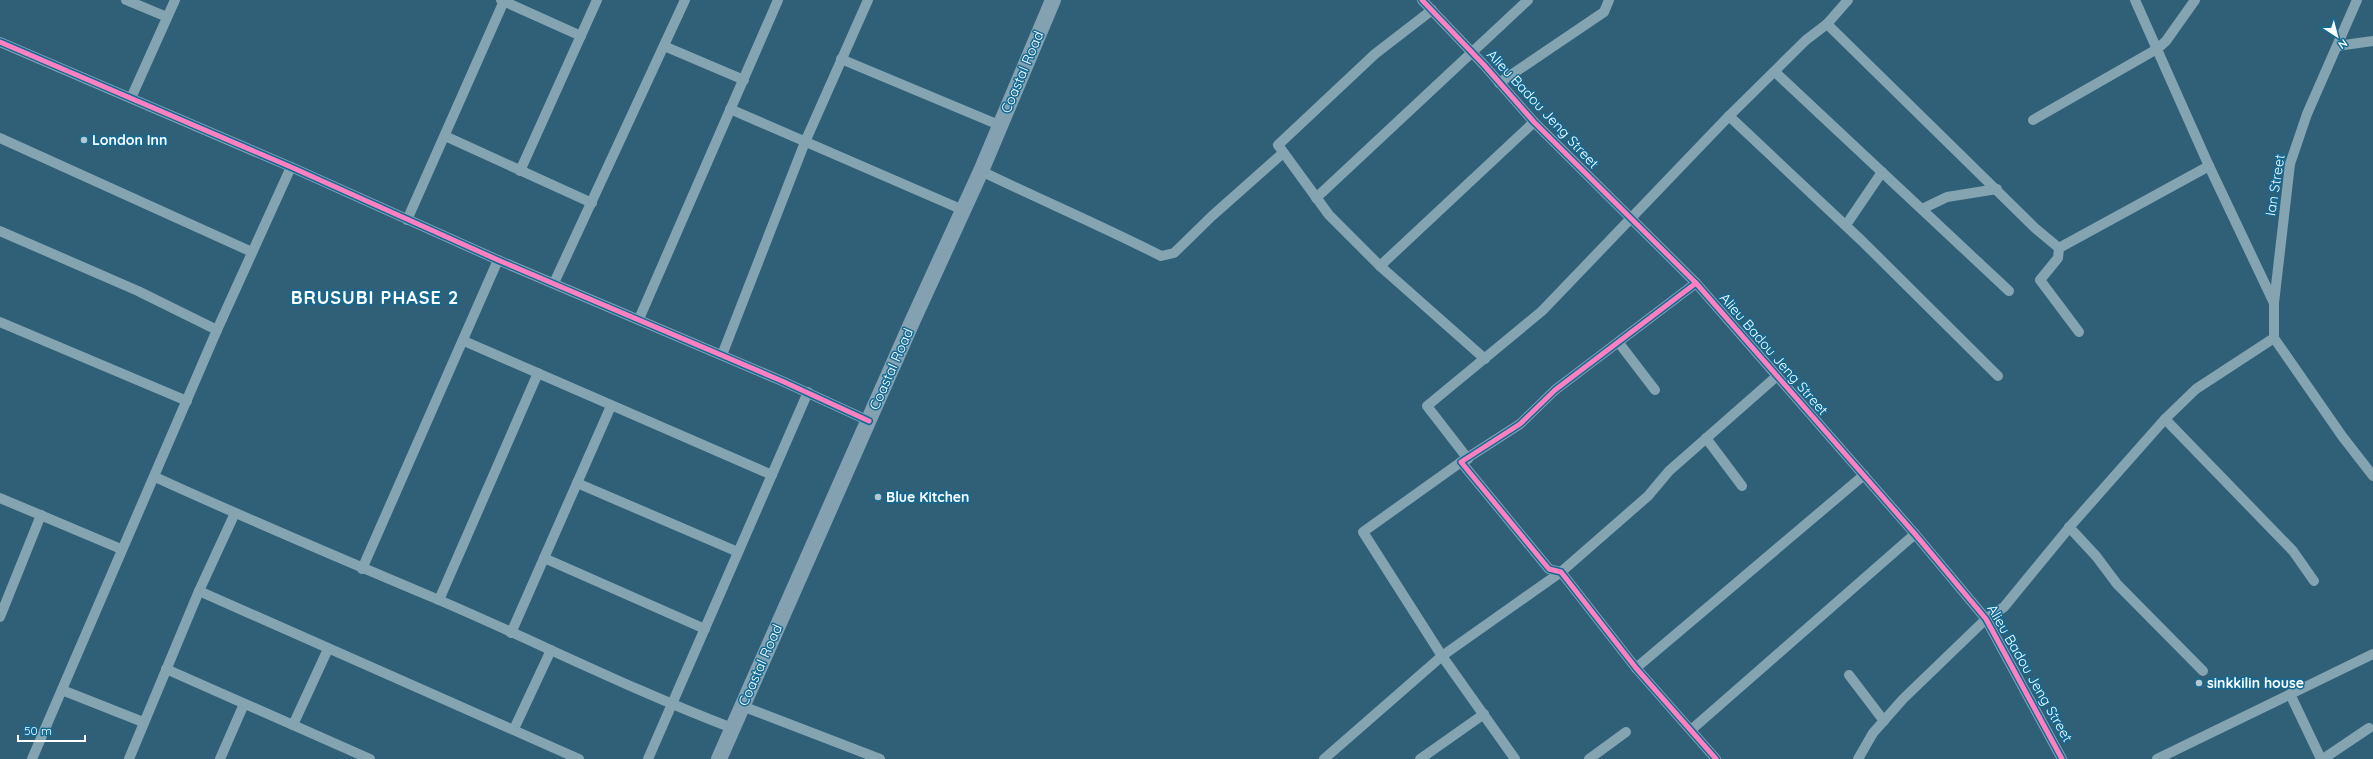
<svg xmlns="http://www.w3.org/2000/svg" width="2373" height="759" viewBox="0 0 2373 759" font-family="Quicksand,sans-serif">
<style>
.lines{fill:none;stroke-linecap:round;stroke-linejoin:round}
.street{stroke:#85a4b2;stroke-width:10}
.primary{stroke:#83a1b0;stroke-width:16}
.cycleway-casing{stroke:#116a95;stroke-width:8}
.cycleway{stroke:#ff80c0;stroke-width:5}
.poi-dot{fill:#b6c7cf;stroke:#116a95;stroke-width:1.5}
.labels{text-anchor:middle;dominant-baseline:central;stroke-width:3;stroke-linejoin:round;paint-order:stroke}
.street-label{font-size:14px;fill:#fff;stroke:#116a95}
.poi-label{font-size:14px;font-weight:bold;fill:#fff;stroke:#116a95;text-anchor:start}
.district-label{font-size:18px;font-weight:bold;letter-spacing:1px;fill:#fff;stroke:#116a95}
</style>
<rect width="100%" height="100%" fill="#2f6077"/>
<g class="lines">
<g class="street">
<path d="M126 0 167 17"/>
<path d="M501 0 581 36"/>
<path d="M1422 0 1484 65 1534 122 1696 283 1915 534 1986 619 2062 759"/>
<path d="M2135 0 2209 166 2274 303"/>
<path d="M1432 10 1375 54 1278 145 1329 215 1380 266 1485 359"/>
<path d="M1827 24 2035 228 2059 248 2209 166"/>
<path d="M0 42 291 167 498 260 782 381 869 421"/>
<path d="M664 46 744 80"/>
<path d="M2337 46 2373 41"/>
<path d="M841 59 999 125"/>
<path d="M1775 72 2009 291"/>
<path d="M1499 83 1604 12 1609 0"/>
<path d="M131 98 175 0"/>
<path d="M730 109 963 210"/>
<path d="M1729 116 1862 241 1998 376"/>
<path d="M2033 120 2157 49 2166 41 2195 0"/>
<path d="M445 136 592 203"/>
<path d="M0 138 252 252"/>
<path d="M520 171 597 0"/>
<path d="M981 171C1041 200 1102 226 1161 256L1174 253 1212 216 1283 153"/>
<path d="M1316 198 1528 0"/>
<path d="M1922 209 1947 197 1997 189"/>
<path d="M407 220 504 1"/>
<path d="M1846 225 1882 172"/>
<path d="M0 231 138 291 217 330"/>
<path d="M2059 248 2058 258 2040 280 2079 332"/>
<path d="M1380 266 1534 122"/>
<path d="M554 283 685 0"/>
<path d="M1696 283 1555 390 1520 424 1461 462 1549 569 1561 572 1636 668 1716 759"/>
<path d="M639 319 778 0"/>
<path d="M0 322 187 401"/>
<path d="M2274 338V303L2290 164 2307 114 2357 0"/>
<path d="M2274 338 2342 436 2373 476"/>
<path d="M464 341 772 475"/>
<path d="M1619 343 1655 390"/>
<path d="M722 355 805 142 868 0"/>
<path d="M2165 419 2293 551 2314 581"/>
<path d="M1706 438 1742 486"/>
<path d="M1468 459 1427 406 1542 311 1729 116 1806 40 1827 24 1848 0"/>
<path d="M155 477C249 520 344 560 439 600 537 642 632 690 732 728"/>
<path d="M577 483 738 552"/>
<path d="M0 498 121 549"/>
<path d="M2069 527 2096 556 2117 584 2203 671"/>
<path d="M544 558 705 629"/>
<path d="M362 569 498 260"/>
<path d="M199 591 579 759"/>
<path d="M439 600 538 373"/>
<path d="M0 617 41 515"/>
<path d="M511 633 611 406"/>
<path d="M1636 668 1864 475"/>
<path d="M166 669 370 759"/>
<path d="M1849 675 1884 721"/>
<path d="M62 690 143 722"/>
<path d="M2290 694 2321 759"/>
<path d="M742 706 880 759"/>
<path d="M293 725 328 649"/>
<path d="M514 729 551 650"/>
<path d="M1691 730 1915 534"/>
<path d="M32 759 217 330 291 167"/>
<path d="M129 759 199 591 235 513"/>
<path d="M220 759 244 704"/>
<path d="M648 759 808 392"/>
<path d="M1324 759 1442 656 1363 532 1461 462"/>
<path d="M1420 759 1484 714"/>
<path d="M1515 759 1442 656 1561 572 1648 496 1669 471 1777 376"/>
<path d="M1589 759 1626 732"/>
<path d="M1858 759 1873 733 1903 699 1986 619 2004 607 2073 523 2165 419 2196 389 2274 338"/>
<path d="M2157 759 2373 654"/>
<path d="M2323 759 2369 728"/>
</g>
<path class="primary" d="M719 759 912 322 981 171 1053 0"/>
<defs>
<g id="cycleway">
<path d="M1422 0 1484 65 1534 122 1696 283 1915 534 1986 619 2062 759"/>
<path d="M0 42 291 167 498 260 782 381 869 421"/>
<path d="M1696 283 1555 390 1520 424 1461 462 1549 569 1561 572 1636 668 1716 759"/>
</g>
</defs>
<use href="#cycleway" class="cycleway-casing"/>
<use href="#cycleway" class="cycleway"/>
</g>
<g class="poi-dot">
<circle cx="84" cy="140" r="4"/>
<circle cx="878" cy="497" r="4"/>
<circle cx="2199" cy="683" r="4"/>
</g>
<g class="labels">
<g class="street-label">
<text transform="translate(1022 72) rotate(-67)">Coastal Road</text>
<text transform="translate(1543 109) rotate(47)">Alieu Badou Jeng Street</text>
<text transform="translate(2275 185) rotate(-81)">Ian Street</text>
<text transform="translate(1774 354) rotate(49)">Alieu Badou Jeng Street</text>
<text transform="translate(891 369) rotate(-66)">Coastal Road</text>
<text transform="translate(760 665) rotate(-66)">Coastal Road</text>
<text transform="translate(2030 673) rotate(60)">Alieu Badou Jeng Street</text>
</g>
<g class="poi-label">
<text x="92" y="140">London Inn</text>
<text x="886" y="497">Blue Kitchen</text>
<text x="2207" y="683">sinkkilin house</text>
</g>
<g class="district-label">
<text x="375" y="297">BRUSUBI PHASE 2</text>
</g>
</g>
<g transform="translate(2337 36) rotate(144)" stroke="#116a95" stroke-width="3" paint-order="stroke">
<path d="M0-3L7 15L0 10L-7 15Z" fill="#ffffff"/>
<text y="-6" font-size="11" font-weight="bold" text-anchor="middle" fill="#ffffff">N</text>
</g>
<path d="M18 735v6h67v-6" fill="none" stroke="#ffffff" stroke-width="2"/>
<text x="24" y="735" font-size="12" fill="#ffffff" stroke="#116a95" stroke-width="3" paint-order="stroke">50 m</text>
</svg>
